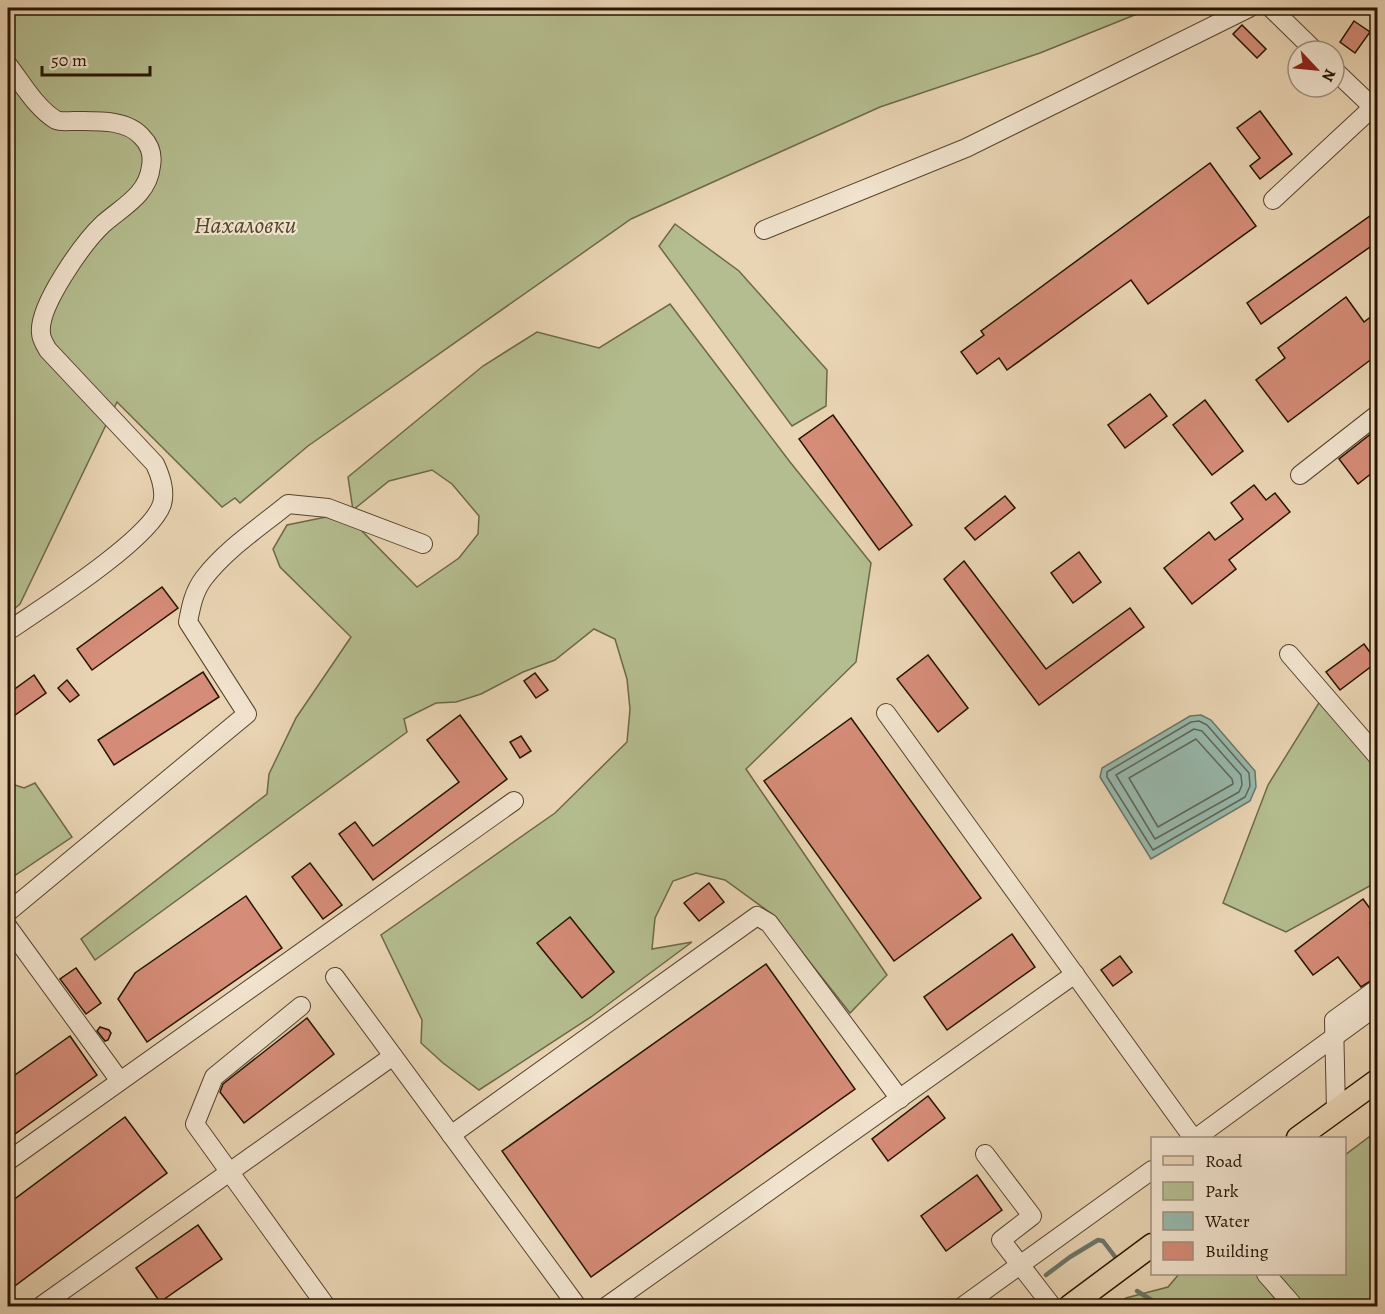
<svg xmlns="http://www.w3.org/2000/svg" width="1385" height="1314" viewBox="0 0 1385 1314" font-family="Alegreya,serif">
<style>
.green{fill:#b4bd8f;stroke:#6d6848;stroke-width:1.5}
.water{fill:#97b8ac;stroke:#6a7668;stroke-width:1.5}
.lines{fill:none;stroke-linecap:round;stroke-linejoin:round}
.shore{stroke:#5e6656;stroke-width:1.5}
.stream{stroke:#6a7668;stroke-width:4.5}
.building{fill:#d58c78;stroke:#261401;stroke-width:1.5}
.minor-casing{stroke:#57442e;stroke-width:20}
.major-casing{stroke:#261401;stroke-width:25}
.minor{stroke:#f1e3ce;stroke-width:18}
.major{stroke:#e9d4b3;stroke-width:22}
.labels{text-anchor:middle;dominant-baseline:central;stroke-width:4.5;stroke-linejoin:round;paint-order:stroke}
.park-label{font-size:24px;font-style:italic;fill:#51472c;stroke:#f1e3ce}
</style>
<rect width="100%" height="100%" fill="#e9d4b3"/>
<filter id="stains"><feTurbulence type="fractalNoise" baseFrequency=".00333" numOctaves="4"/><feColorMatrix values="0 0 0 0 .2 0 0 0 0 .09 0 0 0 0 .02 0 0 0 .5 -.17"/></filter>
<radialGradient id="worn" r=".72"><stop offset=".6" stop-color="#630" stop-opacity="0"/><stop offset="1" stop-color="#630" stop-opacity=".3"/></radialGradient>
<g class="green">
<path d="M8 8H1152L1040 53 880 107 631 219 308 446 240 503 235 498 222 507 117 402 20 604 8 614Z"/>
<path d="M675 224 739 271 827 370 826 406 792 426 659 246Z"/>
<path d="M670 304 790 462 871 563 856 662 746 769 887 975 850 1013 772 914 725 880 696 873 673 881 655 918 652 949 692 942 591 1017 479 1090 443 1063 421 1043 422 1020 381 935 555 813 627 742 630 709 627 679 615 639 594 629 555 660 523 672 481 694 456 702 436 703 404 719 407 732 95 960 81 939 267 794 269 774 296 718 351 637 280 567 273 549 287 525 326 517 359 528 417 587 459 558 478 534 479 516 452 484 432 470 389 481 353 510 348 477 483 366 537 332 599 348Z"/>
<path d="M1320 701 1377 746V882L1286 932 1223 903 1268 785Z"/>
<path d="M8 776 15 785 24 788 35 783 72 837 8 880Z"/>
<path d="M1377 1131V1306H1115L1126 1298 1168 1287 1179 1274H1344L1345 1155Z"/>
</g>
<path class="water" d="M1201 715 1211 720 1255 771 1256 787 1250 801 1151 859 1100 777 1102 768 1190 716Z"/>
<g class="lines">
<g class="shore">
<path d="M1199 721 1207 725 1249 773 1250 786 1245 797 1153 850 1107 777V772L1191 722Z"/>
<path d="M1194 729 1202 731 1241 775 1242 785 1239 792 1155 839 1116 775Z"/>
<path d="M1196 739 1232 779 1233 784 1158 827 1129 778Z"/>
</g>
<g class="stream">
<path d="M1046 1275 1070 1257 1098 1240 1103 1241 1116 1258"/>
<path d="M1137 1291 1161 1306"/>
<path d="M1004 1306 1011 1301"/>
</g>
</g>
<g class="building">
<path d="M1354 21 1370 32 1355 53 1340 42Z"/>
<path d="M1242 25 1266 49 1257 58 1233 34Z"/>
<path d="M1260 111 1292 154 1260 179 1250 166 1260 158 1237 128Z"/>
<path d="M1210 163 1256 226 1148 304 1131 280 1007 370 999 358 977 374 961 352 984 335 981 331Z"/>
<path d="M1377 211V242L1261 324 1247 303Z"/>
<path d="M1346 297 1364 322 1377 312V355L1288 422 1256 380 1285 358 1278 348Z"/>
<path d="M1150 394 1167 416 1125 448 1108 425Z"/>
<path d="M1205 400 1243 451 1212 475 1173 425Z"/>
<path d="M833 415 912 525 879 550 799 439Z"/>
<path d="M1377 429V469L1358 484 1339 459Z"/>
<path d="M1254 485 1266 500 1275 493 1290 512 1229 560 1236 569 1192 604 1164 568 1209 532 1215 540 1243 519 1231 503Z"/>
<path d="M1005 496 1015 508 975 540 965 528Z"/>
<path d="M1079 552 1101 582 1073 603 1051 573Z"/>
<path d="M964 561 1046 669 1130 608 1144 627 1039 705 944 579Z"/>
<path d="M162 587 178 608 92 670 77 649Z"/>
<path d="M1364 644 1377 662 1340 690 1326 672Z"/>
<path d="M928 655 968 708 938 732 897 679Z"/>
<path d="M203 672 219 697 114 765 98 740Z"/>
<path d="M535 673 548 690 536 698 524 681Z"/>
<path d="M34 675 46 693 8 720V694Z"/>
<path d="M67 680 79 695 70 702 58 688Z"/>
<path d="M460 715 507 779 373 880 339 834 355 822 373 846 459 782 427 740Z"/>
<path d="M851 718 981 898 894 961 764 781Z"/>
<path d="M521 736 531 751 520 758 510 742Z"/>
<path d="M310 863 342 905 323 919 292 877Z"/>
<path d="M709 883 724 902 699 921 684 903Z"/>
<path d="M246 896 282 948 147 1042 118 999 135 973Z"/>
<path d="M1363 899 1377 918 1370 923 1377 933V977L1361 987 1338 957 1313 975 1295 951Z"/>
<path d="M570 917 614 972 582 998 537 943Z"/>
<path d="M1012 934 1035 967 947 1030 924 997Z"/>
<path d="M1120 956 1132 972 1113 986 1101 970Z"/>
<path d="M766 964 855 1089 591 1277 502 1151Z"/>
<path d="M76 968 101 1003 86 1014 60 979Z"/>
<path d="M307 1018 334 1054 244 1123 220 1092 223 1084Z"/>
<path d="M100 1027 109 1030 111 1033 108 1040 105 1041 97 1031Z"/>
<path d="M70 1036 97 1075 8 1139V1080Z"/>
<path d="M928 1096 945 1118 888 1161 872 1139Z"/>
<path d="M125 1117 167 1173 8 1291V1204Z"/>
<path d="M977 1175 1002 1210 946 1251 921 1216Z"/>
<path d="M198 1225 222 1259 160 1302 136 1268Z"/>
</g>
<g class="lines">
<defs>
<g id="minor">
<path d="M1271 8 1315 51"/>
<path d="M8 65C22 83 36 108 56 120 61 122 68 121 74 121 96 121 127 119 142 137 150 145 153 155 151 166 148 195 122 207 103 224 83 243 38 306 41 333 41 339 45 345 48 350L155 464C160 475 166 490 162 504 151 539 42 608 8 631"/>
<path d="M1334 70 1378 112"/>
<path d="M1273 200 1372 108"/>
<path d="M764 230 966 148 1249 8"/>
<path d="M1300 475 1378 414"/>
<path d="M1289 654 1378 757"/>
<path d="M886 713 1193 1138"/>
<path d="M8 912 247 714 188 622C191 606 194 591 204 578 226 549 260 527 288 504L328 508 423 544"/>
<path d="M8 927 120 1081"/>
<path d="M335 977 577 1306"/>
<path d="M301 1006 214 1077 195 1124 326 1306"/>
<path d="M1336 1111 1334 1020 1378 988"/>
<path d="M451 1135 757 916 769 923 900 1099"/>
<path d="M1196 1138 1378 1005"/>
<path d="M985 1154 1032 1216 1001 1240 1052 1306"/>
<path d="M8 1161 514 801"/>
<path d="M1266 1274 1294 1306"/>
<path d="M41 1306 393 1056"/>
<path d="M607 1306 1075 974"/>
<path d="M963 1306 1152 1170"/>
</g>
<g id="major">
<path d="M1298 1138 1378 1080"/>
<path d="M1070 1306 1152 1245"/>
</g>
</defs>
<use href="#minor" class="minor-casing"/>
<use href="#major" class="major-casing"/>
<use href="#minor" class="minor"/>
<use href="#major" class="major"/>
</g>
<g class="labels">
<g class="park-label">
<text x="245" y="225">Нахаловки</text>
</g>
</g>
<rect width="1385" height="1314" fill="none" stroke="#e9d4b3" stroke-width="30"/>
<rect x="9" y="9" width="1367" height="1296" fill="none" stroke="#261401" stroke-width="3"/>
<rect x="15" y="15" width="1355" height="1284" fill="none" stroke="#261401" stroke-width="1.5"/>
<rect x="1151" y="1137" width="195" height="138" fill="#f1e3ce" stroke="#a0907c" stroke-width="1.5"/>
<rect x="1163" y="1156" width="30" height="9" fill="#e9d4b3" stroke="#a0907c" stroke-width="1.5"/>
<text x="1205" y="1167" font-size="18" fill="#261401">Road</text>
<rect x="1163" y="1182" width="30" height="18" fill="#b4bd8f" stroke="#a0907c" stroke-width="1.5"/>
<text x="1205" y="1197" font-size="18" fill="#261401">Park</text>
<rect x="1163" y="1212" width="30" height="18" fill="#97b8ac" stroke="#a0907c" stroke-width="1.5"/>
<text x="1205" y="1227" font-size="18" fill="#261401">Water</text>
<rect x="1163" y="1242" width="30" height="18" fill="#d58c78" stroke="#a0907c" stroke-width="1.5"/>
<text x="1205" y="1257" font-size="18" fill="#261401">Building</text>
<g transform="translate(1316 69) rotate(116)"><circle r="28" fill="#f1e3ce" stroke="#a0907c" stroke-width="1.5"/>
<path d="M0-4.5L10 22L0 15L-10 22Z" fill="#8f2418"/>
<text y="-9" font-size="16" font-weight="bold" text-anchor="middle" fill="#261401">N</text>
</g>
<path d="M42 66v9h108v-9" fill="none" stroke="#261401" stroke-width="3"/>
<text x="51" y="66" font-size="18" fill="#261401" stroke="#f1e3ce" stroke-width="4.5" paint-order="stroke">50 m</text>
<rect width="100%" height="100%" filter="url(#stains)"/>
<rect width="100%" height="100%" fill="url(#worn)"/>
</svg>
